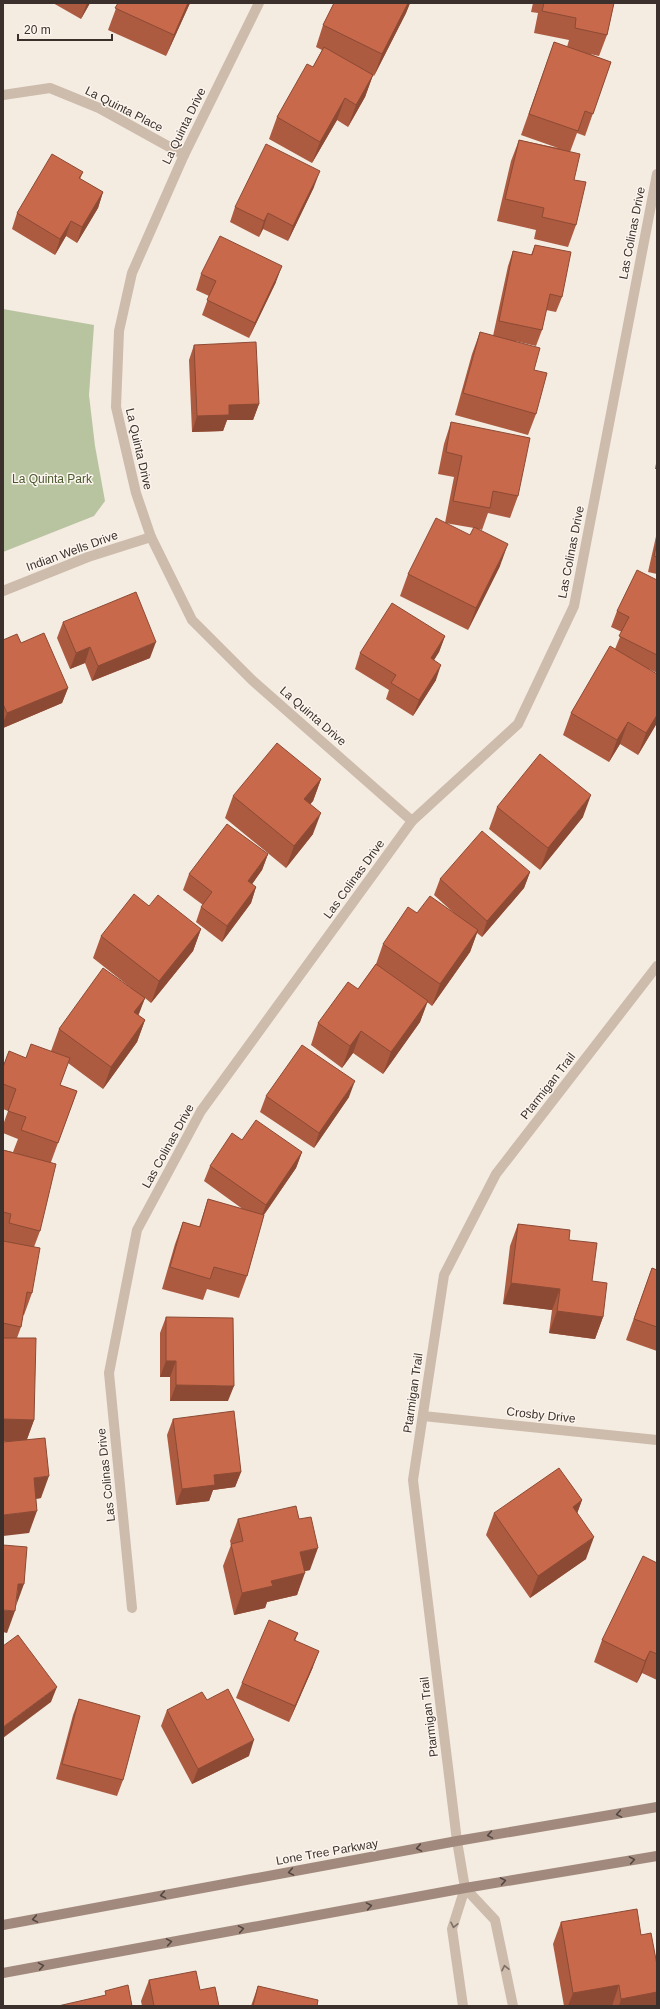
<svg xmlns="http://www.w3.org/2000/svg" width="660" height="2009" viewBox="0 0 660 2009" font-family="Helvetica,sans-serif">
<style>
.green{fill:#b8c4a0}
.lines{fill:none;stroke-linecap:round;stroke-linejoin:round}
.street{stroke:#cdbbac;stroke-width:10}
.secondary{stroke:#a18a7d;stroke-width:10}
.wall{fill:#ac5a40}
.shaded-wall{fill:#8c4a34}
.building{fill:#c8694b;stroke:#8c4a34}
.oneway{stroke:#544640}
.oneway2{stroke:#7d6f65}
.labels{text-anchor:middle;dominant-baseline:central;stroke-width:3;stroke-linejoin:round;paint-order:stroke}
.street-label{font-size:12px;fill:#3b302b;stroke:#fbf5ee}
.park-label{font-size:12px;fill:#4a5a2e;stroke:#fbf5ee}
</style>
<rect width="100%" height="100%" fill="#f4ebe1"/>
<path class="green" d="M3 309 94 325 89 395 95 446 105 501 94 516 3 552Z"/>
<g class="lines">
<g class="street">
<path d="M259 3 184 155 132 273 119 331 116 407 136 493 151 537 192 620 252 680 412 821"/>
<path d="M3 95 50 88 99 108 184 155"/>
<path d="M3 591 88 557 151 537"/>
<path d="M423 1416 657 1440"/>
<path d="M132 1608 109 1373 137 1230 201 1111 412 821 518 724 574 606 657 174"/>
<path d="M465 1888 495 1920 513 2006"/>
<path d="M463 2006 452 1929 465 1888 457 1841 413 1480 444 1275 496 1174 657 966"/>
</g>
<g class="secondary">
<path d="M3 1925 457 1841 657 1807"/>
<path d="M3 1973 465 1888 657 1856"/>
</g>
</g>
<g class="wall">
<path d="M53 3H90L81 19Z"/>
<path d="M118 3H190L166 56 108 30Z"/>
<path d="M334 3H410L406 13 374 76 373 75 365 97 348 127 337 120 312 163 269 139 277 117 313 67 322 50 316 47 323 25Z"/>
<path d="M533 3H614L607 35 599 56 590 54 611 62 585 136 577 133 570 152 574 180 576 225 568 247 534 239 536 230 497 221 511 161 519 140 558 148 521 135 554 42 567 47 569 40 534 33 538 13 531 12Z"/>
<path d="M83 172 80 179 103 192 98 208 77 243 66 236 55 255 12 229 17 213Z"/>
<path d="M314 187 288 241 263 229 259 237 230 222 235 207Z"/>
<path d="M535 245 562 297 556 312 546 310 542 330 536 346 515 341 534 370 536 414 528 435 455 415 472 354 480 332 493 336 508 266 513 251 531 255Z"/>
<path d="M201 274 276 282 249 338 202 315 209 296 196 290Z"/>
<path d="M194 345 259 404 253 420H227L223 431 192 432 189 360Z"/>
<path d="M451 422 518 496 510 518 488 513 482 530 479 529 500 566 468 630 400 596 408 574 470 535 474 528 445 523 454 477 438 474 444 444Z"/>
<path d="M657 458V469H655Z"/>
<path d="M657 532V574L648 572Z"/>
<path d="M657 580V673L649 669 657 723 638 755 620 744 609 762 563 735 571 713 615 649 622 632 611 627 617 611Z"/>
<path d="M63 622 150 658 92 681 85 663 70 669 57 638Z"/>
<path d="M445 636 439 652 434 660 436 680 413 716 386 699 389 690 355 669 360 653Z"/>
<path d="M3 640 21 643 68 688 62 703 3 728Z"/>
<path d="M321 779 313 801 310 804 313 834 286 868 225 818 233 796Z"/>
<path d="M497 807 583 817 540 870 489 829Z"/>
<path d="M268 854 262 870 252 884 256 887 251 903 222 942 196 922 201 907 203 905 183 890 189 874Z"/>
<path d="M530 872 524 888 482 937 477 933 470 952 432 1006 427 1002 420 1022 383 1074 353 1053 342 1068 311 1045 318 1023 358 989 376 964 383 944 417 913 455 914 434 895 440 879Z"/>
<path d="M149 906 201 929 193 951 151 1003 145 998 138 1015 145 1020 137 1042 103 1089 68 1063 60 1085 77 1091 51 1162 40 1231 34 1247 32 1293 24 1315H23L21 1327 17 1338 34 1420 27 1439 41 1498 36 1499 29 1533 6 1442 3 1441V1150L17 1153 13 1152 18 1139 3 1133V1125L8 1111 3 1109V1067L26 1058 51 1051 59 1029 131 988 93 958 101 936Z"/>
<path d="M266 1096 349 1097 314 1148 260 1112Z"/>
<path d="M242 1140 302 1152 296 1168 264 1215 247 1276 239 1298 207 1289 203 1300 162 1289 175 1244 183 1222 199 1227 208 1199 244 1210 204 1181 210 1166Z"/>
<path d="M518 1224 569 1240 592 1281 603 1317 595 1339 549 1333 552 1310 503 1304 510 1246Z"/>
<path d="M652 1268 657 1270V1351L626 1340Z"/>
<path d="M166 1317 228 1401H170V1377H160V1333Z"/>
<path d="M173 1419 241 1472 235 1487 213 1490 209 1501 176 1505 167 1435Z"/>
<path d="M582 1500 577 1513 586 1559 530 1598 486 1535 494 1513Z"/>
<path d="M238 1519 310 1570 304 1571 297 1595 267 1602 265 1608 234 1615 223 1566 231 1545 230 1541Z"/>
<path d="M657 1563V1680L642 1673 637 1683 594 1662 602 1640Z"/>
<path d="M298 1633 295 1641 313 1667 289 1722 236 1698 242 1683Z"/>
<path d="M79 1699 123 1780 117 1796 56 1779 73 1715Z"/>
<path d="M207 1700 249 1756 192 1784 161 1726 167 1710Z"/>
<path d="M561 1922 641 1935 657 1965V2004L656 2006H564L553 1944Z"/>
<path d="M149 1980 200 1990 219 2006H142L141 2001Z"/>
<path d="M258 1986 317 2006H251Z"/>
</g>
<g class="shaded-wall">
<path d="M87 3H90L81 19Z"/>
<path d="M188 3H190L166 56 174 35Z"/>
<path d="M408 3H410L406 13 374 76 382 54Z"/>
<path d="M373 75 365 97 348 127 356 105Z"/>
<path d="M345 98 337 120 312 163 320 142Z"/>
<path d="M320 171 314 187 288 241 293 226Z"/>
<path d="M103 192 98 208 77 243 82 227Z"/>
<path d="M268 213 263 229 259 237 264 221Z"/>
<path d="M71 221 66 236 55 255 60 239Z"/>
<path d="M282 266 276 282 249 338 255 323Z"/>
<path d="M259 404 253 420H227L223 431 192 432 197 416 229 405Z"/>
<path d="M508 544 500 566 468 630 476 608Z"/>
<path d="M445 636 439 652 425 674 431 658Z"/>
<path d="M156 642 150 658 92 681 98 666Z"/>
<path d="M90 647 85 663 70 669 76 653Z"/>
<path d="M441 665 436 680 413 716 419 700Z"/>
<path d="M68 688 62 703 3 728V723L7 713Z"/>
<path d="M657 715V723L638 755 646 733Z"/>
<path d="M628 722 620 744 609 762 617 740Z"/>
<path d="M321 779 313 801 296 821 304 799Z"/>
<path d="M591 795 583 817 540 870 548 848Z"/>
<path d="M321 813 313 834 286 868 294 846Z"/>
<path d="M268 854 262 870 243 897 248 881Z"/>
<path d="M530 872 524 888 482 937 487 921Z"/>
<path d="M256 887 251 903 222 942 227 926Z"/>
<path d="M201 929 193 951 151 1003 159 981Z"/>
<path d="M478 930 470 952 432 1006 440 984Z"/>
<path d="M145 998 137 1019 134 1012Z"/>
<path d="M428 1001 420 1022 383 1074 391 1052Z"/>
<path d="M145 1020 137 1042 103 1089 111 1067Z"/>
<path d="M361 1031 353 1053 342 1068 350 1046Z"/>
<path d="M355 1081 349 1097 314 1148 319 1133Z"/>
<path d="M302 1152 296 1168 260 1220 266 1205Z"/>
<path d="M511 1283 560 1289 552 1310 503 1304Z"/>
<path d="M557 1311 603 1317 595 1339 549 1333Z"/>
<path d="M166 1361H176L170 1377H160Z"/>
<path d="M176 1385 234 1386 228 1401H170Z"/>
<path d="M3 1419 34 1420 26 1442 3 1441Z"/>
<path d="M241 1472 235 1487 213 1490 209 1501 176 1505 182 1489 214 1475Z"/>
<path d="M49 1476 41 1498 26 1500 34 1478Z"/>
<path d="M582 1500 574 1522 573 1507Z"/>
<path d="M37 1511 29 1533 3 1536V1515Z"/>
<path d="M594 1537 586 1559 530 1598 538 1576Z"/>
<path d="M318 1548 310 1570 292 1574 300 1552Z"/>
<path d="M305 1573 297 1595 267 1602 265 1608 234 1615 242 1593 271 1581Z"/>
<path d="M18 1584H24L16 1606Z"/>
<path d="M3 1610 15 1611 7 1633 3 1632Z"/>
<path d="M319 1651 313 1667 289 1722 295 1706Z"/>
<path d="M650 1651 642 1673 637 1683 645 1661Z"/>
<path d="M57 1687 51 1702 3 1738V1727Z"/>
<path d="M254 1740 249 1756 192 1784 198 1769Z"/>
<path d="M619 1985 612 2006H568L573 1993Z"/>
<path d="M657 1992V2004L656 2006H619L621 1999Z"/>
</g>
<g class="building">
<path d="M118 3H188L174 35 115 8Z"/>
<path d="M334 3H408L382 54 323 25Z"/>
<path d="M544 3H614L607 35 575 28 576 18 542 11Z"/>
<path d="M554 42 611 62 593 114 585 111 578 131 529 114Z"/>
<path d="M324 47 373 75 356 105 345 98 320 142 277 117 307 64 313 67Z"/>
<path d="M519 140 580 154 574 180 586 182 576 225 542 217 544 208 505 199Z"/>
<path d="M266 144 320 171 293 226 268 213 264 221 235 207Z"/>
<path d="M52 154 83 172 79 178 103 192 82 227 71 221 60 239 17 213Z"/>
<path d="M220 236 282 266 255 323 207 300 216 281 201 274Z"/>
<path d="M535 245 571 252 562 297 550 294 542 330 499 321 513 251 532 255Z"/>
<path d="M480 332 540 348 534 370 547 373 536 414 463 393Z"/>
<path d="M256 342 259 404 229 405V415L197 416 194 345Z"/>
<path d="M451 422 530 438 518 496 493 491 490 508 453 501 462 456 446 452Z"/>
<path d="M436 518 470 535 474 527 508 544 476 608 408 574Z"/>
<path d="M657 542V557L654 556Z"/>
<path d="M637 570 657 580V655L619 636 629 617 617 611Z"/>
<path d="M136 592 156 642 98 666 90 647 76 653 63 622Z"/>
<path d="M392 603 445 636 431 658 441 665 419 700 391 683 396 675 360 653Z"/>
<path d="M44 633 68 688 7 713 3 704V640L17 634 21 643Z"/>
<path d="M610 646 657 674V715L646 733 628 722 617 740 571 713Z"/>
<path d="M277 743 321 779 304 799 321 813 294 846 233 796Z"/>
<path d="M540 754 591 795 548 848 497 807Z"/>
<path d="M227 824 268 854 248 881 256 887 227 926 201 907 212 892 189 874Z"/>
<path d="M482 831 530 872 487 921 440 879Z"/>
<path d="M134 894 149 906 158 895 201 929 159 981 101 936Z"/>
<path d="M430 896 478 930 440 984 383 944 408 907 417 913Z"/>
<path d="M376 964 428 1001 391 1052 361 1031 350 1046 318 1023 348 982 358 989Z"/>
<path d="M103 968 145 998 134 1012 145 1020 111 1067 59 1029Z"/>
<path d="M31 1044 70 1058 60 1085 77 1091 58 1143 21 1130 26 1117 8 1111 16 1089 3 1084V1067L9 1051 26 1058Z"/>
<path d="M302 1045 355 1081 319 1133 266 1096Z"/>
<path d="M256 1120 302 1152 266 1205 210 1166 232 1133 242 1140Z"/>
<path d="M3 1150 56 1164 40 1231 9 1223 11 1214 3 1212Z"/>
<path d="M208 1199 264 1215 247 1276 214 1267 210 1279 170 1267 183 1222 200 1227Z"/>
<path d="M518 1224 570 1230 569 1240 597 1243 592 1281 607 1283 603 1317 557 1311 560 1289 511 1283Z"/>
<path d="M3 1241 40 1248 32 1293 27 1292 21 1327 3 1323Z"/>
<path d="M652 1268 657 1270V1327L634 1319Z"/>
<path d="M166 1317 233 1318 234 1386 176 1385V1361H166Z"/>
<path d="M3 1338H36L34 1420 3 1419Z"/>
<path d="M234 1411 241 1472 214 1475 215 1485 182 1489 173 1419Z"/>
<path d="M45 1438 49 1476 34 1478 37 1511 3 1515V1442Z"/>
<path d="M559 1468 582 1500 573 1507 594 1537 538 1576 494 1513Z"/>
<path d="M296 1506 299 1519 311 1517 318 1548 300 1552 305 1573 271 1581 273 1586 242 1593 231 1544 243 1541 238 1519Z"/>
<path d="M3 1545 27 1547 24 1584H18L15 1611 3 1610Z"/>
<path d="M643 1556 657 1563V1654L650 1651 645 1661 602 1640Z"/>
<path d="M269 1620 298 1633 294 1640 319 1651 295 1706 242 1683Z"/>
<path d="M18 1635 57 1687 3 1727V1646Z"/>
<path d="M228 1689 254 1740 198 1769 167 1710 202 1692 207 1700Z"/>
<path d="M79 1699 140 1716 123 1780 62 1764Z"/>
<path d="M637 1909 641 1935 651 1933 657 1965V1992L621 1999 619 1985 573 1993 561 1922Z"/>
<path d="M196 1971 200 1990 215 1987 219 2006H154L149 1980Z"/>
<path d="M128 1985 132 2006H58L106 1995 105 1991Z"/>
<path d="M258 1986 318 2000 317 2006H253Z"/>
</g>
<defs><path id="oneway-chevron" d="M-2-3.5L2.5 0L-2 3.5" fill="none" stroke-width="1.6" stroke-linecap="round" stroke-linejoin="round"/></defs>
<g class="oneway">
<use href="#oneway-chevron" transform="translate(619 1814) rotate(170)"/>
<use href="#oneway-chevron" transform="translate(490 1835) rotate(170)"/>
<use href="#oneway-chevron" transform="translate(419 1848) rotate(170)"/>
<use href="#oneway-chevron" transform="translate(632 1860) rotate(-10)"/>
<use href="#oneway-chevron" transform="translate(291 1872) rotate(170)"/>
<use href="#oneway-chevron" transform="translate(503 1881) rotate(-10)"/>
<use href="#oneway-chevron" transform="translate(163 1895) rotate(170)"/>
<use href="#oneway-chevron" transform="translate(369 1906) rotate(-10)"/>
<use href="#oneway-chevron" transform="translate(35 1919) rotate(170)"/>
<use href="#oneway-chevron" transform="translate(241 1929) rotate(-10)"/>
<use href="#oneway-chevron" transform="translate(169 1942) rotate(-10)"/>
<use href="#oneway-chevron" transform="translate(41 1966) rotate(-10)"/>
</g>
<g class="oneway2">
<use href="#oneway-chevron" transform="translate(454 1925) rotate(102)"/>
<use href="#oneway-chevron" transform="translate(505 1968) rotate(-102)"/>
</g>
<g class="labels">
<g class="street-label">
<text transform="translate(124 109) rotate(27)">La Quinta Place</text>
<text transform="translate(184 126) rotate(-64)">La Quinta Drive</text>
<text transform="translate(632 233) rotate(-79)">Las Colinas Drive</text>
<text transform="translate(139 449) rotate(77)">La Quinta Drive</text>
<text transform="translate(72 551) rotate(-20)">Indian Wells Drive</text>
<text transform="translate(571 552) rotate(-79)">Las Colinas Drive</text>
<text transform="translate(313 716) rotate(41)">La Quinta Drive</text>
<text transform="translate(354 879) rotate(-54)">Las Colinas Drive</text>
<text transform="translate(548 1086) rotate(-52)">Ptarmigan Trail</text>
<text transform="translate(168 1146) rotate(-61)">Las Colinas Drive</text>
<text transform="translate(413 1393) rotate(-82)">Ptarmigan Trail</text>
<text transform="translate(541 1415) rotate(6)">Crosby Drive</text>
<text transform="translate(106 1475) rotate(-96)">Las Colinas Drive</text>
<text transform="translate(429 1717) rotate(-97)">Ptarmigan Trail</text>
<text transform="translate(327 1852) rotate(-10)">Lone Tree Parkway</text>
</g>
<g class="park-label">
<text x="52" y="479">La Quinta Park</text>
</g>
</g>
<rect width="660" height="2009" fill="none" stroke="#3b302b" stroke-width="8"/>
<path d="M18 34v6h94v-6" fill="none" stroke="#3b302b" stroke-width="2"/>
<text x="24" y="34" font-size="12" fill="#3b302b" stroke="#fbf5ee" stroke-width="3" paint-order="stroke">20 m</text>
</svg>
